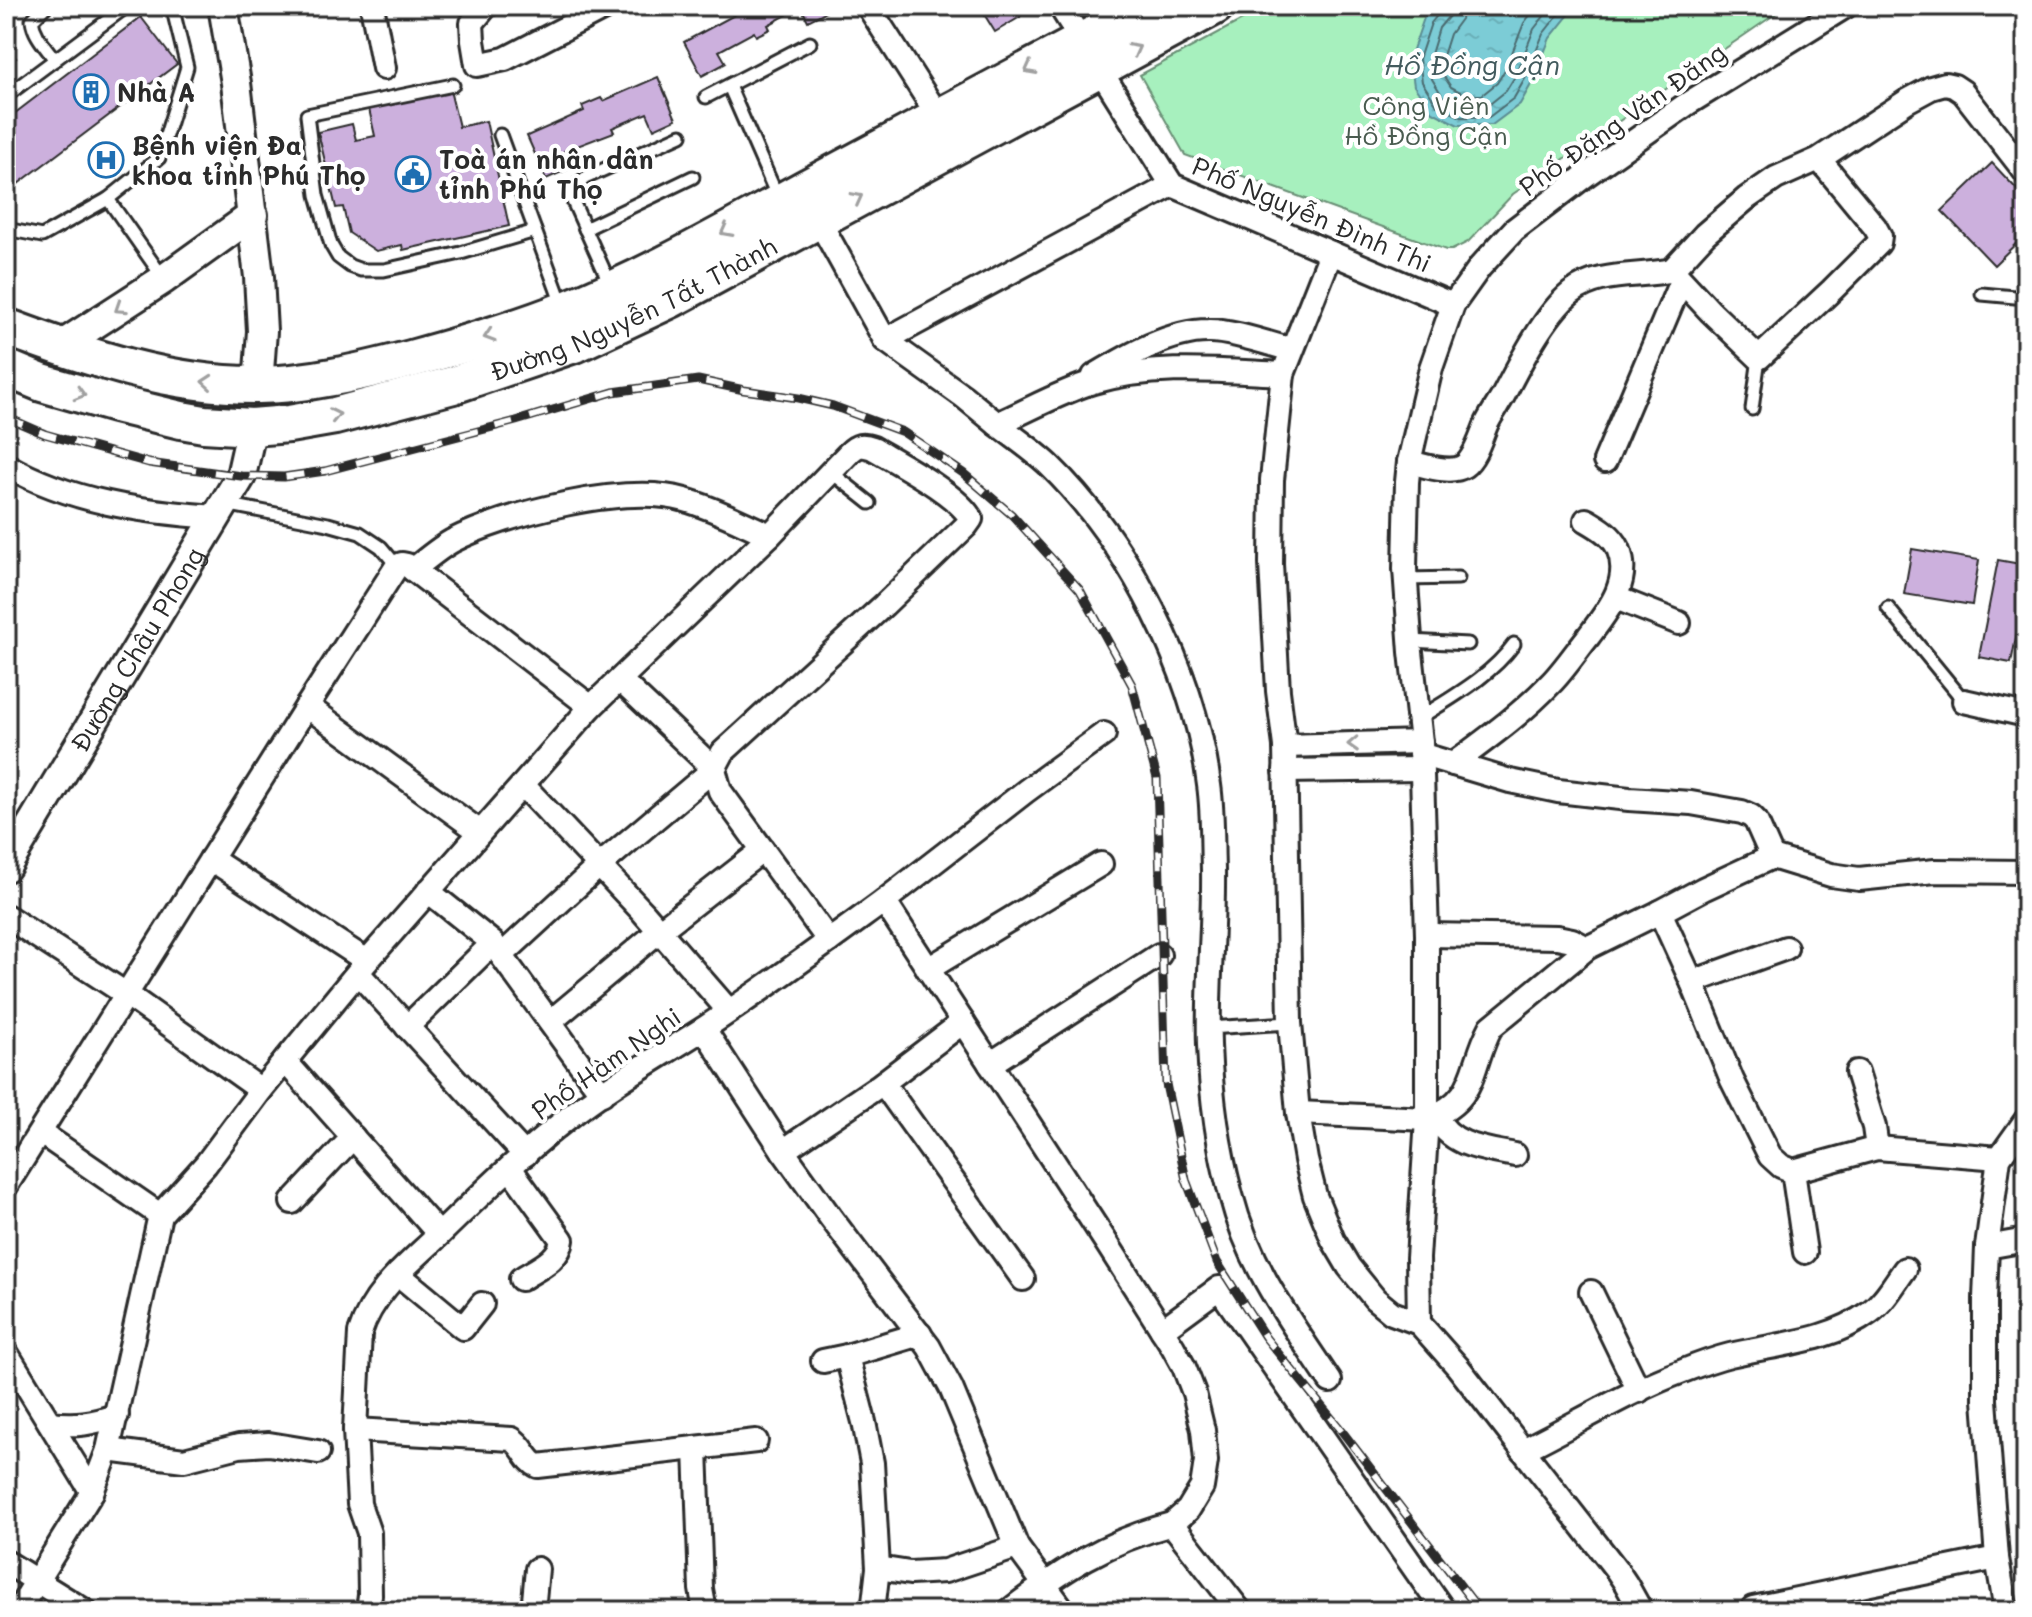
<svg xmlns="http://www.w3.org/2000/svg" width="2032" height="1617" viewBox="0 0 2032 1617" font-family="Mali,sans-serif">
<style>
.park{fill:#a7f0be;stroke:#698e74;stroke-width:2}
.water{fill:url(#water-ripples);stroke:#5b8c92;stroke-width:2}
.lines{fill:none;stroke-linecap:round;stroke-linejoin:round}
.shore{stroke:#4b6b6f;stroke-width:2}
.building{fill:#ccb0dd;stroke:#2b2b2b;stroke-width:2}
.service-casing{stroke:#2b2b2b;stroke-width:17}
.minor-casing{stroke:#2b2b2b;stroke-width:28}
.tertiary-casing{stroke:#2b2b2b;stroke-width:34}
.primary-casing{stroke:#2b2b2b;stroke-width:42}
.service{stroke:#fff;stroke-width:11}
.minor{stroke:#fff;stroke-width:22}
.tertiary{stroke:#fff;stroke-width:28}
.primary{stroke:#fff;stroke-width:36}
.rail-casing{stroke:#2b2b2b;stroke-width:9}
.rail{stroke:#fff;stroke-width:6;stroke-dasharray:18;stroke-linecap:butt}
.oneway{stroke:#a0a0a0}
.labels{text-anchor:middle;dominant-baseline:central;stroke-width:8;stroke-linejoin:round;paint-order:stroke}
.poi-label{font-size:26px;font-weight:bold;fill:#2b2b2b;stroke:#fff;text-anchor:start}
.park-label{font-size:26px;fill:#4a5c50;stroke:#fff}
.street-label{font-size:26px;fill:#2b2b2b;stroke:#fff}
.water-label{font-size:28px;font-style:italic;fill:#435b5e;stroke:#fff}
</style>
<defs>
<pattern id="water-ripples" width="26" height="14" patternUnits="userSpaceOnUse" patternTransform="scale(2)"><rect width="26" height="14" fill="#7bccd6"/><path d="M2 4q2-2 4 0t4 0M15 11q2-2 4 0t4 0" fill="none" stroke="#6aafb8"/></pattern>
</defs>
<rect width="100%" height="100%" fill="#fff"/>
<filter id="ink" filterUnits="userSpaceOnUse"><feTurbulence type="fractalNoise" baseFrequency=".0125" numOctaves="2"/><feDisplacementMap in="SourceGraphic" scale="16" xChannelSelector="R" yChannelSelector="G"/><feConvolveMatrix kernelMatrix="1 2 1 2 8 2 1 2 1" color-interpolation-filters="sRGB"/></filter>
<g filter="url(#ink)">
<path class="park" d="M1268 6H1787L1513 194 1468 242 1452 250H1446L1185 155 1140 75Z"/>
<path class="water" d="M1435 6H1585L1571 12 1550 38 1533 81 1520 104 1492 125H1458L1431 111 1414 86 1410 58 1424 18Z"/>
<g class="lines">
<g class="shore">
<path d="M1440 6 1439 13 1431 23 1419 59 1422 82 1437 105 1461 117H1489L1514 98 1526 77 1543 34 1565 6"/>
<path d="M1450 6 1449 16 1439 28 1429 61 1432 79 1443 97 1463 107H1486L1506 91 1517 73 1534 29 1552 6"/>
<path d="M1463 6 1461 19 1450 34 1441 62 1443 75 1451 87 1466 95H1482L1497 83 1506 68 1524 23 1537 6"/>
</g>
</g>
<g class="building">
<path d="M751 6H827L829 10 808 21 801 7 768 25 770 29 756 36 754 32 719 51 726 63 702 76 684 42Z"/>
<path d="M979 6H1026L1020 17 995 32Z"/>
<path d="M141 17 177 64 6 193V120Z"/>
<path d="M6 45 16 58 7 65 11 70 6 74Z"/>
<path d="M658 77 676 119 654 129 647 113 612 128 614 132 564 151 571 168 546 179 527 136 584 111 582 106 601 98 603 101Z"/>
<path d="M450 90 459 127 486 121 509 226 403 250 402 245 376 251 349 233 343 207 336 208 318 132 352 124 356 140 375 136 369 109Z"/>
<path d="M1992 163 2026 199V234L1994 265 1942 211Z"/>
<path d="M1912 549 1979 560 1972 605 1904 594Z"/>
<path d="M1998 560 2026 565V597H2024L2011 663 1979 657Z"/>
</g>
<g class="lines">
<defs>
<g id="service">
<path d="M46 6 32 20C34 36 46 47 55 60"/>
<path d="M453 85 307 115 317 195 331 245 338 257 350 266 361 270H384L461 253 535 231"/>
<path d="M729 86 778 198"/>
<path d="M6 96 127 6"/>
<path d="M706 97 810 43"/>
<path d="M500 135 563 307"/>
<path d="M108 199 164 279"/>
<path d="M6 229 42 236 108 199 159 158 187 67 172 6"/>
<path d="M585 229 693 177"/>
<path d="M611 286 571 197 575 187 585 178 681 135"/>
<path d="M1982 294 2026 298"/>
<path d="M1752 409 1759 358"/>
<path d="M831 472 870 503"/>
<path d="M225 504 328 524 360 533 381 547 397 566"/>
<path d="M1405 579 1458 578"/>
<path d="M1888 608 1964 701"/>
<path d="M1410 641 1468 644"/>
<path d="M1418 719C1452 697 1490 677 1514 644"/>
<path d="M1209 1028 1290 1023"/>
</g>
<g id="minor">
<path d="M372 6 384 68"/>
<path d="M486 6 472 23 473 41 477 65 505 59 608 6"/>
<path d="M868 6 939 117"/>
<path d="M1060 6 1172 185 1453 305"/>
<path d="M1819 159 1875 227 1880 236 1879 243 1832 290 1759 358 1711 312 1672 270 1705 234 1747 198 1776 178 1819 159 1907 101 1931 88 1945 84 1954 86 1963 92 2026 173"/>
<path d="M818 219 885 340 963 396 997 424C1029 410 1060 392 1093 382 1157 364 1218 371 1283 374"/>
<path d="M1331 253 1283 374 1272 480 1271 564 1278 691 1285 746 1290 1023 1298 1113 1306 1160 1315 1196 1333 1240 1349 1267 1375 1299 1392 1313 1419 1323"/>
<path d="M885 340 1172 185"/>
<path d="M1094 376C1126 357 1169 331 1208 331 1229 330 1270 344 1292 350"/>
<path d="M997 424C1015 438 1033 450 1049 465 1130 544 1195 673 1209 785 1213 813 1212 842 1213 870 1214 928 1207 987 1209 1045 1211 1095 1218 1147 1231 1195 1249 1266 1290 1321 1330 1381"/>
<path d="M1605 461 1681 281"/>
<path d="M1409 462C1424 465 1450 475 1464 466 1476 457 1481 436 1487 423 1492 413 1498 405 1503 396 1519 365 1544 315 1571 293 1601 270 1638 278 1672 270"/>
<path d="M6 465C70 502 144 512 216 517"/>
<path d="M413 570C425 560 438 549 452 541 506 513 626 483 685 500 714 508 742 523 770 535"/>
<path d="M1616 598 1679 623"/>
<path d="M1964 701 2026 715"/>
<path d="M307 706 480 832"/>
<path d="M1285 746 1421 742"/>
<path d="M1420 754 1510 781 1558 791 1629 799 1691 803 1742 812 1751 816 1756 821 1772 857"/>
<path d="M1453 764C1488 738 1523 713 1553 681 1566 667 1576 652 1588 637 1606 613 1633 582 1618 548 1612 535 1598 527 1586 520"/>
<path d="M1285 771 1420 769"/>
<path d="M523 785 643 912 729 1011"/>
<path d="M211 859 367 961"/>
<path d="M884 901 1026 791 1104 734"/>
<path d="M1660 912 1692 982 1732 1080 1770 1156 1781 1166 1793 1171 1877 1148 1999 1158"/>
<path d="M6 916 126 994 261 1090"/>
<path d="M1427 935 1557 937 1572 940 1587 948"/>
<path d="M493 944 602 1094"/>
<path d="M502 955 599 866 714 769 620 680"/>
<path d="M928 969 1101 864"/>
<path d="M358 973 525 1155"/>
<path d="M1692 982 1786 948"/>
<path d="M550 1022 659 931 763 850"/>
<path d="M407 1027 493 943 428 891"/>
<path d="M704 1029 783 1151 831 1218 929 1347 951 1388 1017 1547 1064 1611"/>
<path d="M285 1061 439 1234"/>
<path d="M990 1064 1159 955"/>
<path d="M1857 1072 1874 1127 1877 1148"/>
<path d="M883 1083 1023 1279"/>
<path d="M1298 1113 1427 1119C1479 1099 1469 1068 1491 1027L1587 948 1660 912 1703 889 1772 857 1831 875 1859 879 1935 871 2026 872"/>
<path d="M1436 1116C1450 1147 1486 1149 1515 1155"/>
<path d="M41 1133 160 1215"/>
<path d="M783 1151 883 1083 963 1022"/>
<path d="M510 1168 562 1240C560 1260 536 1269 521 1279"/>
<path d="M1793 1171 1805 1252"/>
<path d="M6 1186 307 706 397 566 402 564 407 565 591 707"/>
<path d="M292 1202 353 1137"/>
<path d="M1987 1247 2026 1240"/>
<path d="M398 1274 463 1328 482 1304"/>
<path d="M1591 1292 1639 1391"/>
<path d="M1162 1330 1219 1288 1444 1611"/>
<path d="M6 1352 92 1492"/>
<path d="M847 1356 864 1422 872 1463 878 1568 873 1611"/>
<path d="M823 1361 847 1356 920 1334"/>
<path d="M50 1423C76 1426 92 1424 117 1415"/>
<path d="M355 1430 512 1439C524 1446 526 1461 538 1466L756 1441"/>
<path d="M696 1448 701 1589 705 1611"/>
<path d="M108 1450 184 1460 239 1446 269 1444 318 1452"/>
<path d="M1523 1450C1576 1424 1627 1392 1683 1371 1698 1365 1714 1359 1730 1355 1776 1344 1830 1342 1870 1312 1885 1301 1894 1284 1905 1269"/>
<path d="M6 1562 85 1611"/>
<path d="M878 1568 910 1573 945 1571 1017 1547"/>
<path d="M1753 1608 1997 1558"/>
<path d="M18 1611 92 1492 108 1450 160 1215 206 1164 261 1090 367 961 591 707 770 535 849 453C857 445 862 444 873 448 898 463 959 495 971 519L966 526 884 605 723 752 714 769 720 791 829 941"/>
<path d="M368 1611 370 1595 369 1533 359 1504 355 1430 360 1333C373 1291 409 1264 439 1235 479 1196 520 1156 564 1121 609 1085 658 1058 706 1027 767 987 825 944 884 901L1106 1242 1173 1347 1184 1367 1194 1393 1203 1430 1206 1461 1202 1487 1188 1510 1172 1524 1240 1611"/>
<path d="M533 1611 537 1569"/>
<path d="M1009 1611C1062 1570 1107 1541 1172 1524"/>
<path d="M1641 1611 1626 1584 1616 1569 1458 1367 1419 1323 1418 1258 1427 1119V935L1421 742 1411 652 1405 569 1407 482 1409 462 1431 368 1453 305 1480 267 1514 230 1586 175 1687 104 1846 6"/>
<path d="M2006 1611 1997 1558 1985 1400V1299L1987 1247 1999 1158 2026 1120"/>
</g>
<g id="tertiary">
<path d="M223 6 236 83 259 277 262 331 258 385"/>
<path d="M59 347 164 279 253 215"/>
<path id="s1" d="M6 867 241 476 252 427"/>
</g>
<g id="primary">
<path d="M6 327C86 357 172 386 259 385 310 384 361 372 411 359 463 345 515 330 565 310 651 276 732 228 814 184 925 125 1037 65 1148 6"/>
<path id="s2" d="M6 368 42 383 115 404 181 420 204 424 252 427 289 424 335 416 453 385 577 343 671 299 1215 6"/>
</g>
</defs>
<use href="#service" class="service-casing"/>
<use href="#minor" class="minor-casing"/>
<use href="#tertiary" class="tertiary-casing"/>
<use href="#primary" class="primary-casing"/>
<use href="#service" class="service"/>
<use href="#minor" class="minor"/>
<use href="#tertiary" class="tertiary"/>
<use href="#primary" class="primary"/>
<defs>
<path id="rail" d="M6 417 45 434 149 463 241 476 284 477 325 471 516 421 613 392 698 380 744 390 798 398 833 406 903 432 963 473 1012 515 1080 590 1132 685 1157 778 1166 1084 1186 1180 1217 1262 1265 1337 1338 1426 1480 1611"/>
</defs>
<use href="#rail" class="rail-casing"/>
<use href="#rail" class="rail"/>
</g>
<defs><path id="oneway-chevron" d="M-2-3.5L2.5 0L-2 3.5" fill="none" stroke-width="1.6" stroke-linecap="round" stroke-linejoin="round" transform="scale(2)"/></defs>
<g class="oneway">
<use href="#oneway-chevron" transform="translate(1135 49) rotate(-28)"/>
<use href="#oneway-chevron" transform="translate(1030 69) rotate(152)"/>
<use href="#oneway-chevron" transform="translate(857 198) rotate(-28)"/>
<use href="#oneway-chevron" transform="translate(726 231) rotate(152)"/>
<use href="#oneway-chevron" transform="translate(120 308) rotate(147)"/>
<use href="#oneway-chevron" transform="translate(489 336) rotate(162)"/>
<use href="#oneway-chevron" transform="translate(207 382) rotate(-175)"/>
<use href="#oneway-chevron" transform="translate(80 394) rotate(16)"/>
<use href="#oneway-chevron" transform="translate(335 415) rotate(-12)"/>
<use href="#oneway-chevron" transform="translate(1353 744) rotate(178)"/>
</g>
</g>
<defs>
<symbol id="building-ring" viewBox="-11 -11 22 22"><circle r="9.5" fill="#fff" stroke="#1f6fb2" stroke-width="1.5"/><path d="M-4-6H4V6H1V3H-1V6H-4ZM-2.5-4.3h1.7v1.8h-1.7ZM.8-4.3h1.7v1.8H.8ZM-2.5-1h1.7V.8h-1.7ZM.8-1h1.7V.8H.8Z" fill="#1f6fb2"/></symbol>
<symbol id="hospital-ring" viewBox="-11 -11 22 22"><circle r="9.5" fill="#fff" stroke="#1f6fb2" stroke-width="1.5"/><path d="M-5-5h3v3.5h4V-5h3V5h-3V1.5h-4V5h-3Z" fill="#1f6fb2"/></symbol>
<symbol id="civic-ring" viewBox="-11 -11 22 22"><circle r="9.5" fill="#fff" stroke="#1f6fb2" stroke-width="1.5"/><path d="M-.6-6.5H3V-4.5H.6V-3L4-1V1h2V6H-6V1h2V-1L-.6-3ZM-1.2 2.5V6h2.4V2.5Z" fill="#1f6fb2"/></symbol>
</defs>
<g fill-rule="evenodd">
<use href="#building-ring" x="71" y="72" width="40" height="40"/>
<use href="#hospital-ring" x="86" y="140" width="40" height="40"/>
<use href="#civic-ring" x="393" y="154" width="40" height="40"/>
</g>
<g class="labels">
<g class="poi-label">
<text x="117" y="92">Nhà A</text>
<text x="132" y="145">Bệnh viện Đa<tspan x="132" dy="30">khoa tỉnh Phú Thọ</tspan></text>
<text x="439" y="159">Toà án nhân dân<tspan x="439" dy="30">tỉnh Phú Thọ</tspan></text>
</g>
<g class="park-label">
<text x="1426" y="105">Công Viên<tspan x="1426" dy="30">Hồ Đồng Cận</tspan></text>
</g>
<g class="street-label">
<text transform="translate(1622 119) rotate(-35)">Phố Đặng Văn Đăng</text>
<text transform="translate(1312 214) rotate(23)">Phố Nguyễn Đình Thi</text>
<text stroke="none"><textPath href="#s2" startOffset="656">Đường Nguyễn Tất Thành</textPath></text>
<text stroke="none"><textPath href="#s1" startOffset="254">Đường Châu Phong</textPath></text>
<text transform="translate(606 1063) rotate(-35)">Phố Hàm Nghi</text>
</g>
<g class="water-label">
<text x="1472" y="64">Hồ Đồng Cận</text>
</g>
</g>
<rect width="2032" height="1617" fill="none" stroke="#fff" stroke-width="32"/>
<rect x="16" y="16" width="2000" height="1585" fill="none" stroke="#2b2b2b" stroke-width="3" filter="url(#ink)"/>
</svg>
